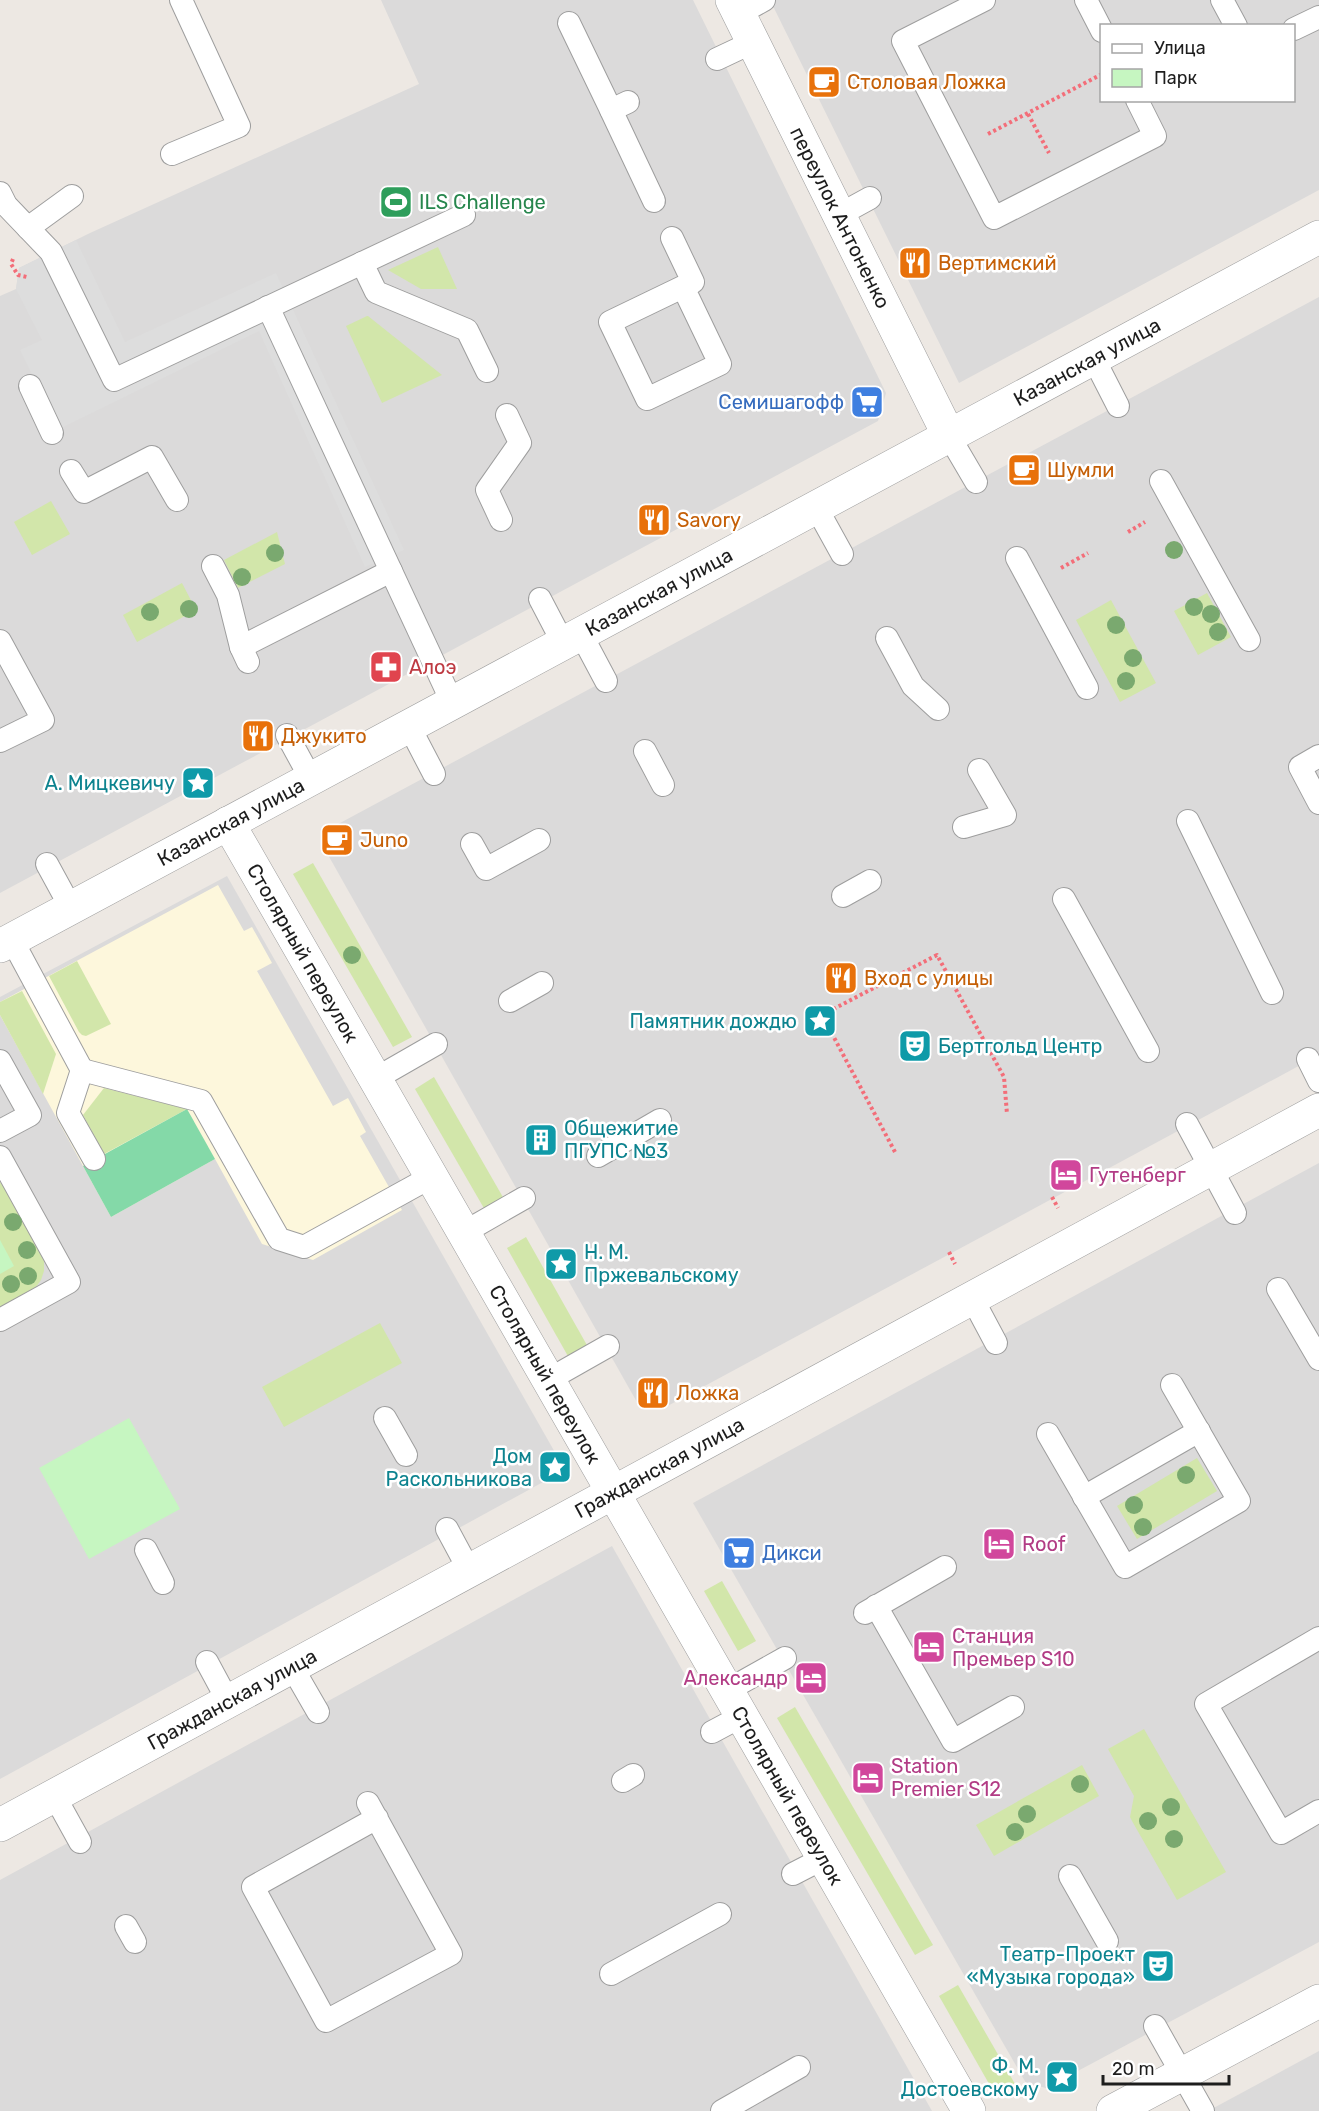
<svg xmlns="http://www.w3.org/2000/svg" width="1319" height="2111" viewBox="0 0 1319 2111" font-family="Rubik,sans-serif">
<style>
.residential{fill:#dbdada;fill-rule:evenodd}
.education{fill:#fdf7dc}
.grass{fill:#d2e6aa}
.park{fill:#c6f6c1}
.pitch{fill:#84d9a8}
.parking{fill:#ddd}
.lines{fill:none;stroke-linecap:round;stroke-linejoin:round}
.service-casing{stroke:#9e9e9e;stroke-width:24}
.minor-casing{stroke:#9e9e9e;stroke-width:34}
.tertiary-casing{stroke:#9e9e9e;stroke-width:34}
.path{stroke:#f36e79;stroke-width:4;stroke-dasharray:3 3;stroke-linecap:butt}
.service{stroke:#fff;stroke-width:22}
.minor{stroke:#fff;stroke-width:33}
.tertiary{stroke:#fff;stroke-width:33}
.tree{fill:#7aa96f}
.labels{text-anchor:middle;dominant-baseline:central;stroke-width:5;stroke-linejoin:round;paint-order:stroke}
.food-label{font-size:20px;fill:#c56008;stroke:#fff;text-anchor:start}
.leisure-label{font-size:20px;fill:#27864d;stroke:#fff;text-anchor:start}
.street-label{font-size:20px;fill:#1d1d1d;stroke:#fff}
.shop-label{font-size:20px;fill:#366cbe;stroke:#fff;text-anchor:end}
.health-label{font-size:20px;fill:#be3a42;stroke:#fff;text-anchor:start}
.culture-label{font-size:20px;fill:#0d838f;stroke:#fff;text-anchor:end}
.hotel-label{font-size:20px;fill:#b23c85;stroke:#fff;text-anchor:start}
</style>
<rect width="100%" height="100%" fill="#ede8e3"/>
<g class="residential">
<path d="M381 0H693L886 393 878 421 0 893V296L16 289 19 268 90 233 419 84Z"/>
<path d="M770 0H1319V190L959 383ZM1102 26H1294V100H1102Z"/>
<path d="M1319 297V1055L662 1409 638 1404 323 846 327 830Z"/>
<path d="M227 876 565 1470 0 1779V997Z"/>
<path d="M1319 1163V1942L1046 2088 1026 2083 693 1503Z"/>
<path d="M612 1546 932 2111H0V1880Z"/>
<path d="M1319 2051V2111H1208Z"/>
</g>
<path class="education" d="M218 885 244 931 252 927 272 963 257 971 333 1106 348 1098 366 1132 360 1136 402 1210 313 1260 262 1244 215 1159 111 1217 0 1015V1002Z"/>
<g class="grass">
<path d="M438 247 457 289H421L388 270Z"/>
<path d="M367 316H368L442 375 382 403 346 326Z"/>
<path d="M51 501 70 534 32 555 14 522Z"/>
<path d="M277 532 285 564 238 588 224 560Z"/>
<path d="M182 583 196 610 137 642 123 615Z"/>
<path d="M1207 593 1231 637 1198 655 1174 611Z"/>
<path d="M1111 600 1156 683 1120 702 1076 620Z"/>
<path d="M313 863 412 1037 393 1047 293 874Z"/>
<path d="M77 961 111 1024 86 1036 82 1035 79 1032 49 976Z"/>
<path d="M22 991 56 1054 43 1094 0 1015V1002Z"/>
<path d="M434 1077 504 1199 485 1210 415 1089Z"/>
<path d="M104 1088 187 1109 104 1154 83 1115Z"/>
<path d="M0 1182 7 1190 40 1252 44 1261V1271L41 1280 36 1287 0 1309Z"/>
<path d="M526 1237 588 1347 569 1358 507 1248Z"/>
<path d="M380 1323 402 1363 284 1427 262 1387Z"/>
<path d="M1197 1458 1217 1491 1137 1539 1117 1506Z"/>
<path d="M722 1581 756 1641 738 1651 704 1591Z"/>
<path d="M795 1707 933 1945 915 1955 777 1718Z"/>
<path d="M1144 1729 1226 1872 1177 1900 1132 1821 1130 1817 1134 1796 1108 1749Z"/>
<path d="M1082 1765 1099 1796 994 1856 976 1825Z"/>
<path d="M958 1985 1015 2084 996 2096 939 1996Z"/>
</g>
<g class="park">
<path d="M0 1240 14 1266 0 1274Z"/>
<path d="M129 1418 180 1509 89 1559 39 1468Z"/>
</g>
<path class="pitch" d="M187 1109 215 1159 111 1217 83 1166Z"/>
<path class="parking" d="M76 240 125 342 276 273 404 550 365 567 259 331 59 429 20 350 42 340 16 289 19 268Z"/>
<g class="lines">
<defs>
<g id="service">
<path d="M984 0 903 41 994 218 1155 136 1137 100"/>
<path d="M1086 0 1102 31"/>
<path d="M1222 0 1236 26"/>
<path d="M739 14 764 0"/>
<path d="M569 23 611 110 628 102"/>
<path d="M1294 29 1319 17"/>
<path d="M717 59 753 42"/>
<path d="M611 110 654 201"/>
<path d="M172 154 239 126 181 0"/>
<path d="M0 193 6 205 51 252 114 380 464 215"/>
<path d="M839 215 870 198"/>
<path d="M28 228 72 196"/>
<path d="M672 238 693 282 610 322 647 399 720 364 683 287"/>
<path d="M362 263 376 292 467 330 487 371"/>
<path d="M268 307 452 702"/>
<path d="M1094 359 1118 406"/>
<path d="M30 386 52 433"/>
<path d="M949 436 976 482"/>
<path d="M71 471 84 492 152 457 177 500"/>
<path d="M1161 481 1249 640"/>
<path d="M816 507 842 554"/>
<path d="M501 520 487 490 520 443 507 415"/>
<path d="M1017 558 1087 688"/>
<path d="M213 566 228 595 241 647 248 662"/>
<path d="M540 599 563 643"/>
<path d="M581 634 606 681"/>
<path d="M887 638 913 686 938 709"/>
<path d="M0 641 43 720 0 741"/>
<path d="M241 647 391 571"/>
<path d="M409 726 434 774"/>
<path d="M287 735 311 779"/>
<path d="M645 751 663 785"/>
<path d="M1319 756 1300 767 1319 803"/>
<path d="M1188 821 1272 993"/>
<path d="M964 827 1005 815 979 770"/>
<path d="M472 844 486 869 539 840"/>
<path d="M47 864 71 908"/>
<path d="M843 896 870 881"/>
<path d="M1064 899 1148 1051"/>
<path d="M12 940 82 1070"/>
<path d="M510 1001 542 983"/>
<path d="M1308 1059 1319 1081"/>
<path d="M0 1061 30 1115 0 1131"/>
<path d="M375 1079 436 1044"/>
<path d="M1187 1124 1235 1213"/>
<path d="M598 1156 660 1120"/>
<path d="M0 1157 69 1282 0 1320"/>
<path d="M94 1159 68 1113 82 1070 201 1101 279 1239 304 1247 431 1177"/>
<path d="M463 1233 524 1198"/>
<path d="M1278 1289 1319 1359"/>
<path d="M972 1298 996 1343"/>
<path d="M548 1380 608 1346"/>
<path d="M385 1418 406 1455"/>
<path d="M1048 1434 1125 1567 1239 1501 1172 1385"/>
<path d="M1084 1497 1199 1431"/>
<path d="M447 1529 469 1570"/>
<path d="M146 1550 163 1583"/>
<path d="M876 1606 953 1741 1013 1707"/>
<path d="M865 1613 945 1567"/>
<path d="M1319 1638 1206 1704 1281 1833 1319 1811"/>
<path d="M207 1662 228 1701"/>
<path d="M292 1667 318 1712"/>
<path d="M728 1690 785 1658"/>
<path d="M712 1732 742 1716"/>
<path d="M623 1781 633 1775"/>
<path d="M54 1795 80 1842"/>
<path d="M368 1803 451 1954 326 2021 253 1887 377 1818"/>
<path d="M793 1874 824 1858"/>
<path d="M1070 1876 1107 1941"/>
<path d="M126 1926 135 1942"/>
<path d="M611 1974 720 1914"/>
<path d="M1155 2026 1203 2111"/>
<path d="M722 2111 799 2067"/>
</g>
<g id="minor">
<path id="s1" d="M732 0 949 436"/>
<path id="s2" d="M228 823 969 2111"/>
<path id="s3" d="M0 1825 1319 1110"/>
<path d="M1113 2111 1319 2001"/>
</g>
<g id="tertiary">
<path id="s4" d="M0 946 1319 237"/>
</g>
</defs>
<use href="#service" class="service-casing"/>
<use href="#minor" class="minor-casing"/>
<use href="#tertiary" class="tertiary-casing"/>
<g class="path">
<path d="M1028 114 1049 153"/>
<path d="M988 134 1102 74"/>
<path d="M13 259 11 264 18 275 27 277"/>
<path d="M1128 532 1145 522"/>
<path d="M1061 568 1088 553"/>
<path d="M895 1152 822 1015 937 955 1004 1077 1007 1114"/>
<path d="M1052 1197 1058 1208"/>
<path d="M949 1252 955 1264"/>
</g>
<use href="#service" class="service"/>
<use href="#minor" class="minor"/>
<use href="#tertiary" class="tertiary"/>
</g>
<g class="tree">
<circle cx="1174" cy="550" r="9"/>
<circle cx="275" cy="553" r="9"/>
<circle cx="242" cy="577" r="9"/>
<circle cx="1194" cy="607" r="9"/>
<circle cx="189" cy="609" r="9"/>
<circle cx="150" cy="612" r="9"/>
<circle cx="1211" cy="614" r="9"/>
<circle cx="1116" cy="625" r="9"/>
<circle cx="1218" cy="632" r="9"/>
<circle cx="1133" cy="658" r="9"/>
<circle cx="1126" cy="681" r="9"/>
<circle cx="352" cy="955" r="9"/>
<circle cx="13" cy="1222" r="9"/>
<circle cx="27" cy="1250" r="9"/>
<circle cx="28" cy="1276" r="9"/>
<circle cx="11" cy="1284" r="9"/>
<circle cx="1186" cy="1475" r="9"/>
<circle cx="1134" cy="1505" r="9"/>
<circle cx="1143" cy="1527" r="9"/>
<circle cx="1080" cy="1784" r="9"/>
<circle cx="1171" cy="1807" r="9"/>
<circle cx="1027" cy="1814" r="9"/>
<circle cx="1148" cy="1821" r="9"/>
<circle cx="1015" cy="1832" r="9"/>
<circle cx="1174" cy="1839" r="9"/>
</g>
<defs>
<symbol id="cafe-square" viewBox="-11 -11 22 22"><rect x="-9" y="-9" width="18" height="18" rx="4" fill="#e8710a" stroke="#fff"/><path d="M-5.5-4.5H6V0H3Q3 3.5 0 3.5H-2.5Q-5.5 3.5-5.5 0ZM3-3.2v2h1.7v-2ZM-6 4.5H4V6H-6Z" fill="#fff"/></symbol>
<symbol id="stadium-square" viewBox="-11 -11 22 22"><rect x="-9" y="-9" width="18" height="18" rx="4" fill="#2e9e5b" stroke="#fff"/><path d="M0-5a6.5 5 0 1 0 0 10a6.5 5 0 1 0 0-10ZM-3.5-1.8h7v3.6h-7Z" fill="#fff"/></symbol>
<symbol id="restaurant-square" viewBox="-11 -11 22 22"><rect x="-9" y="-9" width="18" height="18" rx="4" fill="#e8710a" stroke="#fff"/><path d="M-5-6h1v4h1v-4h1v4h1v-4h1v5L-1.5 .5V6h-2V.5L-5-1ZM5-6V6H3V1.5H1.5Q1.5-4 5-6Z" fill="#fff"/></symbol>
<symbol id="supermarket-square" viewBox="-11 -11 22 22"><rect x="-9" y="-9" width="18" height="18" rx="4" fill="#3f7fe0" stroke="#fff"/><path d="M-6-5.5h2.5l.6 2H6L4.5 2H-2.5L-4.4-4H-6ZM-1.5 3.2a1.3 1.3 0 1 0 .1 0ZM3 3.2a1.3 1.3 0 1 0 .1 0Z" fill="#fff"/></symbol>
<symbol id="pharmacy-square" viewBox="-11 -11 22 22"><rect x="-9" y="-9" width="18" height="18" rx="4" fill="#e0444e" stroke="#fff"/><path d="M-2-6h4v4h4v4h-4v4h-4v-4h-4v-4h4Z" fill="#fff"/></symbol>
<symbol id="sight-square" viewBox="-11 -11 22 22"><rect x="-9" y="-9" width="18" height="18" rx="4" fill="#0f9aa8" stroke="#fff"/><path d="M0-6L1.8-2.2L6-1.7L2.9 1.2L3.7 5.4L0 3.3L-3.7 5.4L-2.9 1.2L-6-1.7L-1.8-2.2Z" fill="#fff"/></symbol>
<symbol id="theatre-square" viewBox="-11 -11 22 22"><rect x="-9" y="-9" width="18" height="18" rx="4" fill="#0f9aa8" stroke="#fff"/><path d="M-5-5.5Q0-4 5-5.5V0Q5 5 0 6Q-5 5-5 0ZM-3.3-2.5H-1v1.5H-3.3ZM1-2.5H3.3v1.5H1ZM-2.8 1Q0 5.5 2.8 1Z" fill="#fff"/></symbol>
<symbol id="building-square" viewBox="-11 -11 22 22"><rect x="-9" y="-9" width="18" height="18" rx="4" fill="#0f9aa8" stroke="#fff"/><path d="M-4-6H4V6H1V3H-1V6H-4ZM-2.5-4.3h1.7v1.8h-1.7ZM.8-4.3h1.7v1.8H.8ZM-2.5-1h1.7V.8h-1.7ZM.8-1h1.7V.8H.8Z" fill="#fff"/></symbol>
<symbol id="hotel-square" viewBox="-11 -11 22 22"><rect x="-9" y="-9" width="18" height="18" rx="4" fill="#d1479c" stroke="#fff"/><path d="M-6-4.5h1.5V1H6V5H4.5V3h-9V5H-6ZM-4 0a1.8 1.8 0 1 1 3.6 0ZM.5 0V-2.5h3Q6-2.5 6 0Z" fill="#fff"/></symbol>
</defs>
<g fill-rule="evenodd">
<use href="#cafe-square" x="805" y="63" width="38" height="38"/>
<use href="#stadium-square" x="377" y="183" width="38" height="38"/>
<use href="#restaurant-square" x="896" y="244" width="38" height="38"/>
<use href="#supermarket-square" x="848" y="383" width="38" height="38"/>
<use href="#cafe-square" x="1005" y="451" width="38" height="38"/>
<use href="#restaurant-square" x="635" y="501" width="38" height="38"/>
<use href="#pharmacy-square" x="367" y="648" width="38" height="38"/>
<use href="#restaurant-square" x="239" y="717" width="38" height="38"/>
<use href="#sight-square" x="179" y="764" width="38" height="38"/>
<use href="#cafe-square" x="318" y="821" width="38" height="38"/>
<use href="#restaurant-square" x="822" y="959" width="38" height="38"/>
<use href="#sight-square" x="801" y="1002" width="38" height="38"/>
<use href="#theatre-square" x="896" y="1027" width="38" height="38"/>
<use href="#building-square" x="522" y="1121" width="38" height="38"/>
<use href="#hotel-square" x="1047" y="1156" width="38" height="38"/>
<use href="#sight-square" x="542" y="1245" width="38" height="38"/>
<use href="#restaurant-square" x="634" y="1374" width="38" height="38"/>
<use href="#sight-square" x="536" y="1448" width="38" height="38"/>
<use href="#hotel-square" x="980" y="1525" width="38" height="38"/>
<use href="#supermarket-square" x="720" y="1534" width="38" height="38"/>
<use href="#hotel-square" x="910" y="1628" width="38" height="38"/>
<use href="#hotel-square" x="792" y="1659" width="38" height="38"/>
<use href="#hotel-square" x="849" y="1759" width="38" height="38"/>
<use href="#theatre-square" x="1139" y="1947" width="38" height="38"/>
<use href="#sight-square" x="1043" y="2058" width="38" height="38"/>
</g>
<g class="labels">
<g class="food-label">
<text x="847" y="82">Столовая Ложка</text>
<text x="938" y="263">Вертимский</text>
<text x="1047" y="470">Шумли</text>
<text x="677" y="520">Savory</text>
<text x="281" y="736">Джукито</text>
<text x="360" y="840">Juno</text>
<text x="864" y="978">Вход с улицы</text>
<text x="676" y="1393">Ложка</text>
</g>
<g class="leisure-label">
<text x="419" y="202">ILS Challenge</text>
</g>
<g class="street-label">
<text stroke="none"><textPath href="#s1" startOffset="243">переулок Антоненко</textPath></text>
<text stroke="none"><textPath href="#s4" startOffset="1234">Казанская улица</textPath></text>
<text stroke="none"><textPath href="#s4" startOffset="748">Казанская улица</textPath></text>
<text stroke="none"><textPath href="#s4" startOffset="262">Казанская улица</textPath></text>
<text stroke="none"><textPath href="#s2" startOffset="150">Столярный переулок</textPath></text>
<text stroke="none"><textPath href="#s2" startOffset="636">Столярный переулок</textPath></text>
<text stroke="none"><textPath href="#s3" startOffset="750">Гражданская улица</textPath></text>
<text stroke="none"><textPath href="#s3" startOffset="264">Гражданская улица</textPath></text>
<text stroke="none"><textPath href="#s2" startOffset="1122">Столярный переулок</textPath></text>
</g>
<g class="shop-label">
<text x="844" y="402">Семишагофф</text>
<text x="762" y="1553" text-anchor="start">Дикси</text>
</g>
<g class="health-label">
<text x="409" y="667">Алоэ</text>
</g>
<g class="culture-label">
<text x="175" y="783">А. Мицкевичу</text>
<text x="797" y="1021">Памятник дождю</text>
<text x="938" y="1046" text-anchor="start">Бертгольд Центр</text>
<text x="564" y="1128" text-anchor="start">Общежитие<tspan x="564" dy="23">ПГУПС №3</tspan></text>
<text x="584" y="1252" text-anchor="start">Н. М.<tspan x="584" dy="23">Пржевальскому</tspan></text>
<text x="532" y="1456">Дом<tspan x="532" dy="23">Раскольникова</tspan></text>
<text x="1135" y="1954">Театр-Проект<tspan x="1135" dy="23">«Музыка города»</tspan></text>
<text x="1039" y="2066">Ф. М.<tspan x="1039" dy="23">Достоевскому</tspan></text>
</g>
<g class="hotel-label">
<text x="1089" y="1175">Гутенберг</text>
<text x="1022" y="1544">Roof</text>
<text x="952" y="1636">Станция<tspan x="952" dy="23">Премьер S10</tspan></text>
<text x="788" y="1678" text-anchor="end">Александр</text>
<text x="891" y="1766">Station<tspan x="891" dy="23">Premier S12</tspan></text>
</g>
</g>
<rect x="1100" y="24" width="195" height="78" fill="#ffffff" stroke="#a5a5a5" stroke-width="1.5"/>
<rect x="1112" y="44" width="30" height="9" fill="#ffffff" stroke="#a5a5a5" stroke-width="1.5"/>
<text x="1154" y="54" font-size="18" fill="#1d1d1d">Улица</text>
<rect x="1112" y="69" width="30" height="18" fill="#c6f6c1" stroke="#a5a5a5" stroke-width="1.5"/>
<text x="1154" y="84" font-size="18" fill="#1d1d1d">Парк</text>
<path d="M1103 2075v9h126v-9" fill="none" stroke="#1d1d1d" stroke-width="3"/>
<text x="1112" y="2075" font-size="18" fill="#1d1d1d" stroke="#ffffff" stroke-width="4.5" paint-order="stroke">20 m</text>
</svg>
